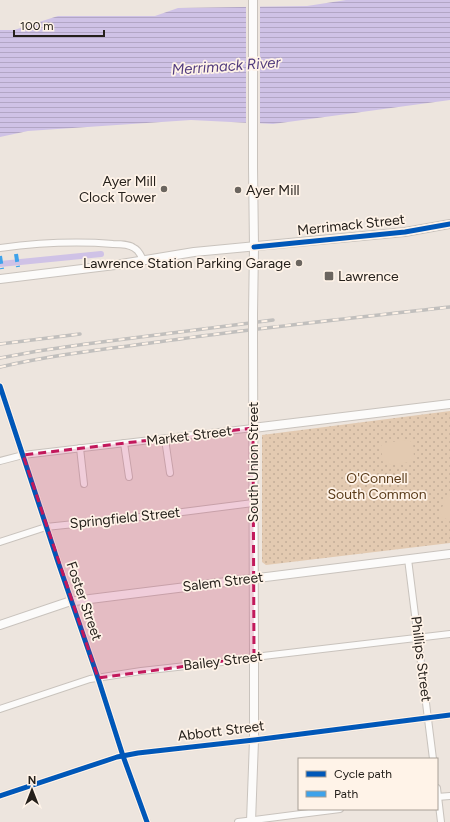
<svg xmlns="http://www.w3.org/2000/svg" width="450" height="822" viewBox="0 0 450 822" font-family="Figtree,sans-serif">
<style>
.park{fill:url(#park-dots)}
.garden{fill:#e3cab1}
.water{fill:url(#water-rules)}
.pier{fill:#ede5de}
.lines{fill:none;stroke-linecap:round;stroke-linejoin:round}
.canal{stroke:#cfc2e6;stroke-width:6}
.street-casing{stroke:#c9c3bd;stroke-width:8}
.secondary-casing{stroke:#c9c3bd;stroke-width:10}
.street{stroke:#fcfbfa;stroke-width:6}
.secondary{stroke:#fcfbfa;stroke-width:8}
.rail-casing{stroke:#c1bfbd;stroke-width:3.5}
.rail{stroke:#fff3e8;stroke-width:2;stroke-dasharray:6;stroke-linecap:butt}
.secondary-bridge-casing{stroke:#c9c3bd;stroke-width:10;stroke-linecap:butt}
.secondary-bridge{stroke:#fcfbfa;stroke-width:8}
.quiet{stroke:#3ea2ea;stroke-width:4;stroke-dasharray:8 4;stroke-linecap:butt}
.cycleway-casing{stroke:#fff3e8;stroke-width:8}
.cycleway{stroke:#0057b8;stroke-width:5}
.marked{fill:#c2185b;fill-opacity:0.2;stroke:#c2185b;stroke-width:3;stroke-dasharray:8 5;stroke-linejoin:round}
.poi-dot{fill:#6b655f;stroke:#fff3e8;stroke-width:1.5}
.labels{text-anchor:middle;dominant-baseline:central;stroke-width:3.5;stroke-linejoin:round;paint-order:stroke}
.poi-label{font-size:14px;fill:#25201b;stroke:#fff3e8;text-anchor:end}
.street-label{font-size:14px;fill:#25201b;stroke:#fff3e8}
.park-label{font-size:14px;fill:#583917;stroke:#fff3e8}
.water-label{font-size:15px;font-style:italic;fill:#523c7e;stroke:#fff3e8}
</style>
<defs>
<pattern id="park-dots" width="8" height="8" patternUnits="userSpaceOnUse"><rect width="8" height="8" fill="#e3cab1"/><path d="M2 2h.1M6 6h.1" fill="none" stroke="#c3ad98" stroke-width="1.8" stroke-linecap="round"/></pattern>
<pattern id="water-rules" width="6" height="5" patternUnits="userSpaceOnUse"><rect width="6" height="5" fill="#cfc2e6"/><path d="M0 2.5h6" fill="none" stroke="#b2a6c5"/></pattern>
</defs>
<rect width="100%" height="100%" fill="#ede5de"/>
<path class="park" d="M450 411V543L266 565 262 562V435Z"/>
<g class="garden">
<path d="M409 440 413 443 414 458 412 462 386 465 383 463 381 446 383 443Z"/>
<path d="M450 494V520L443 518 440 513 447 495Z"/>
</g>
<path class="water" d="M346 0H450V100L273 124 191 120 28 131 0 137V30H14L58 16H155L178 8 307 6Z"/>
<path class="pier" d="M246 5H260V125L246 124Z"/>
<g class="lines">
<path class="canal" d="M0 264 101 254"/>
<defs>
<g id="street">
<path d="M0 248C37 243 76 241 113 244 120 244 129 244 134 248 139 250 141 256 143 260"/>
<path d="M0 386 58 562 98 678 123 756 147 822"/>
<path d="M165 439 170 473"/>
<path d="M124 443 129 477"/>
<path d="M80 448 84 484"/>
<path d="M0 461 23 455 253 428"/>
<path d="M0 542 46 527 159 515 253 503"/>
<path d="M408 559 433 759"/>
<path d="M0 709 90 679 141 671 222 662 263 656 450 634"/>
<path d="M437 788 441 822"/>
<path d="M0 796 117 757 138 753 262 739 450 715"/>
<path d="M437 797 450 796"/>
<path d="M238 822 340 809"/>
</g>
<g id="secondary">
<path d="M0 279 115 265 194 252 405 232 450 224"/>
<path d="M253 315 254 247 253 167V0"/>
<path d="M253 428 450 404"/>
<path d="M0 625 68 602 82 600 450 554"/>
<path d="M251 822 254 740V657L253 336"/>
</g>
</defs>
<use href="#street" class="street-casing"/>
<use href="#secondary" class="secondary-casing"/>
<use href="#street" class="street"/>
<use href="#secondary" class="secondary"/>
<defs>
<g id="rail">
<path d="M0 344 80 334"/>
<path d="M0 358 38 351 86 344 273 320"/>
<path d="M0 367C52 355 105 349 158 342 255 328 353 318 450 307"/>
</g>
</defs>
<use href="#rail" class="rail-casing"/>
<use href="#rail" class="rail"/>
<defs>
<path id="secondary-bridge" d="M253 336V315"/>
</defs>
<use href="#secondary-bridge" class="secondary-bridge-casing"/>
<use href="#secondary-bridge" class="secondary-bridge"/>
<g class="quiet">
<path d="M16 254 18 267"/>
<path d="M0 256 2 269"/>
</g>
<defs>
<g id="cycleway">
<path d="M254 247 405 232 450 224"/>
<path d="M0 386 58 562 98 678 123 756 147 822"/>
<path d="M0 796 117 757 138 753 262 739 450 715"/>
</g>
</defs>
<use href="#cycleway" class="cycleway-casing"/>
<use href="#cycleway" class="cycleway"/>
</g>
<path class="marked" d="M253 428 254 657 98 678 23 455Z"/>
<g class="poi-dot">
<circle cx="164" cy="189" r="4"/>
<circle cx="238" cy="190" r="4"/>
<circle cx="299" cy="263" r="4"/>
<rect x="324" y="271" width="10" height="10" rx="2"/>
</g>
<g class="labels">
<g class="poi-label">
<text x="156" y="181">Ayer Mill<tspan x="156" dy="16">Clock Tower</tspan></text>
<text x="246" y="190" text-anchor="start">Ayer Mill</text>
<text x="291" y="263">Lawrence Station Parking Garage</text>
<text x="338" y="276" text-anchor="start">Lawrence</text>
</g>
<g class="street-label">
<text transform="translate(351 225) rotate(-6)">Merrimack Street</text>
<text transform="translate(189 436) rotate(-7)">Market Street</text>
<text transform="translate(253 462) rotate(-90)">South Union Street</text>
<text transform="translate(125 518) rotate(-6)">Springfield Street</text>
<text transform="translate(223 582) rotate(-7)">Salem Street</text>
<text transform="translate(84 601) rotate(71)">Foster Street</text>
<text transform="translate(421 659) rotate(83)">Phillips Street</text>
<text transform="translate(223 661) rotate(-7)">Bailey Street</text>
<text transform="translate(221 731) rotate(-7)">Abbott Street</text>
</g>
<g class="park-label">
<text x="377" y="478">O'Connell<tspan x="377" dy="16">South Common</tspan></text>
</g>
<g class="water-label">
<text transform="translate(226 66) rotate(-4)">Merrimack River</text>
</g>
</g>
<rect x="298" y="758" width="140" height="52" fill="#fff3e8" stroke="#a89f96"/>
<rect x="306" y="771" width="20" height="6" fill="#0057b8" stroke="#a89f96"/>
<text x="334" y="778" font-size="12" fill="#25201b">Cycle path</text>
<rect x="306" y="791" width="20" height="6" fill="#3ea2ea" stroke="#a89f96"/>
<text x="334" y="798" font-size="12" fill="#25201b">Path</text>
<g transform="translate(32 790)" stroke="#fff3e8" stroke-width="3" paint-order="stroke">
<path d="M0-3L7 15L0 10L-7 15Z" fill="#25201b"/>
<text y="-6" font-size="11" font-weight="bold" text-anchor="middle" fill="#25201b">N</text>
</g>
<path d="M14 30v6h90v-6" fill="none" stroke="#25201b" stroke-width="2"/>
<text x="20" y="30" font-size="12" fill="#25201b" stroke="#fff3e8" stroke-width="3" paint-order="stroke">100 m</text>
</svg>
